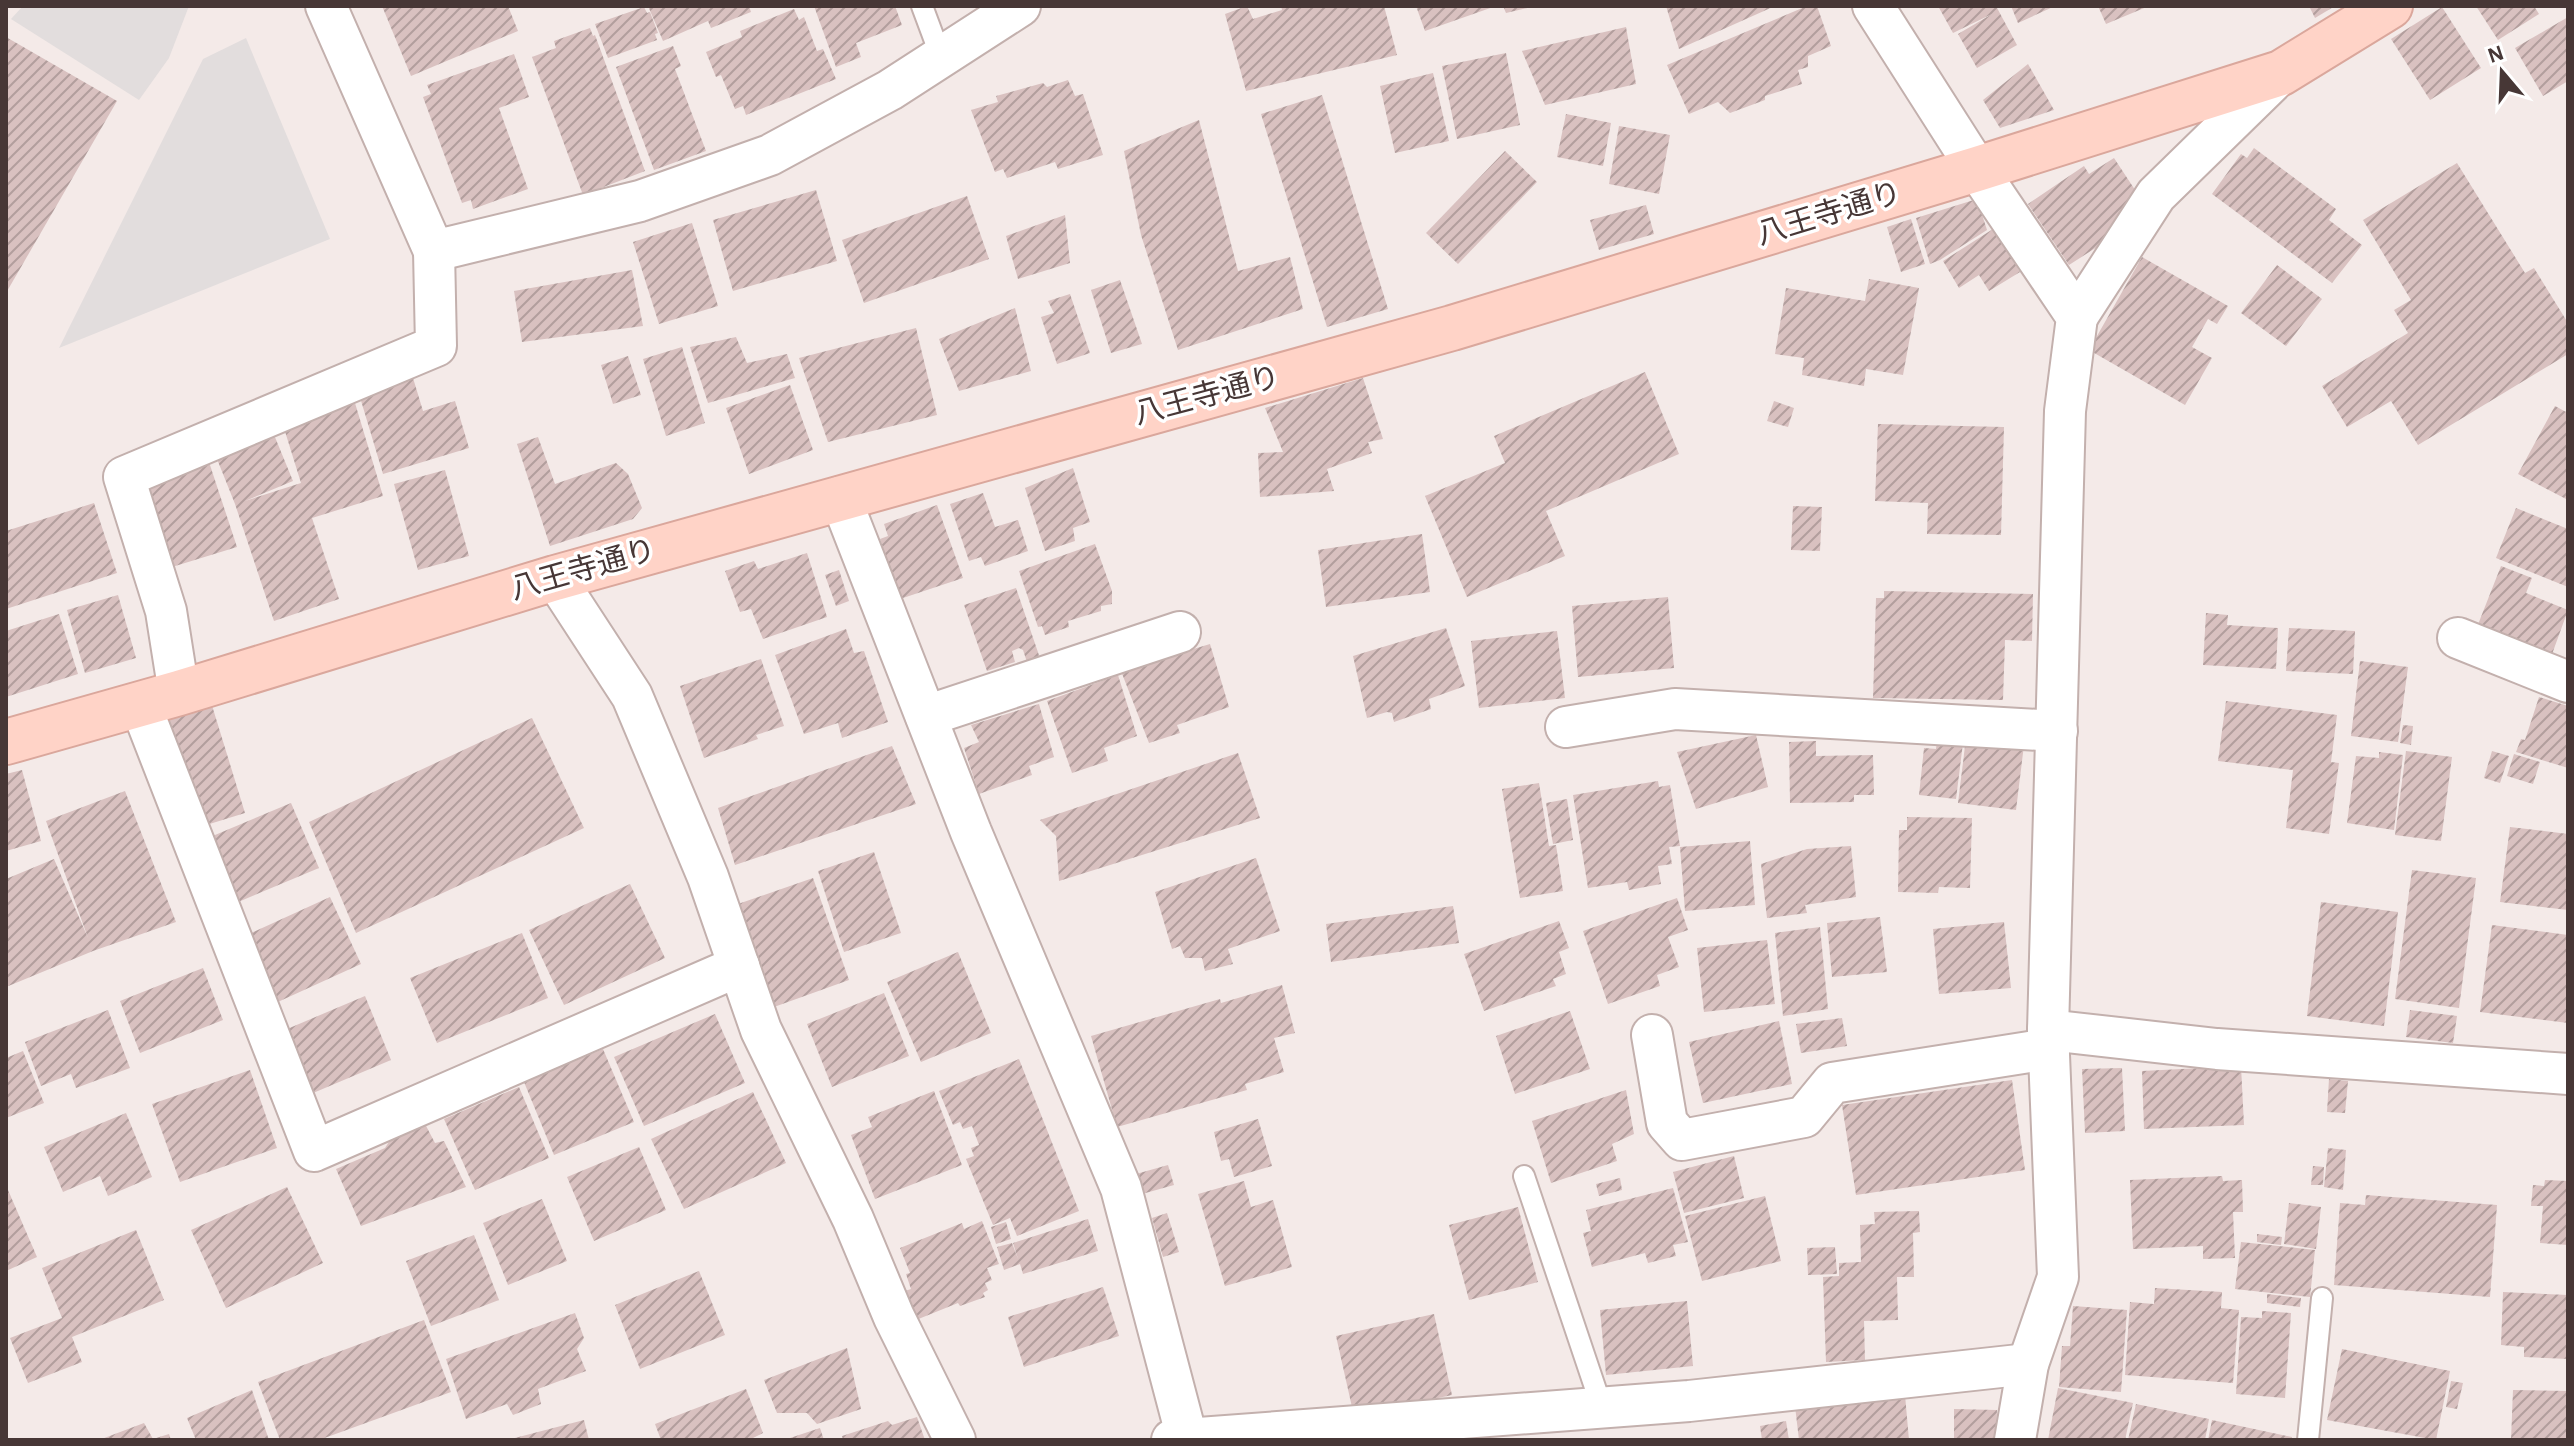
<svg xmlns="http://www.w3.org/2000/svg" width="2574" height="1446" viewBox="0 0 2574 1446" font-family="'Alegreya Sans','Noto Sans JP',sans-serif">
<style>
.parking{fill:#e2dddd}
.building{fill:url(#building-hatch)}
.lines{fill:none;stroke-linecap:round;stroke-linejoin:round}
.lane-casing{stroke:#c3b0ad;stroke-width:24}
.street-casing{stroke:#c3b0ad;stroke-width:44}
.secondary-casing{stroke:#daa79c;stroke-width:48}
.lane{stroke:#fff;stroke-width:20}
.street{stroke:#fff;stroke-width:40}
.secondary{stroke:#ffd3c7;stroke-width:44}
.labels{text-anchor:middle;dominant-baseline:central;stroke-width:7;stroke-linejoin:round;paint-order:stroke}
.street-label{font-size:30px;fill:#473736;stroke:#fff}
</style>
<defs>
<pattern id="building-hatch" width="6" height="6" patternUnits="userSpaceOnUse" patternTransform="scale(2)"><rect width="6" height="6" fill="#d9c1c0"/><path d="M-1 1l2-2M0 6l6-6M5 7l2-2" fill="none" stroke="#b29e9d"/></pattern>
</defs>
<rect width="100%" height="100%" fill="#f4eae8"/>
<g class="parking">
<path d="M23 6H189L169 58 139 100 11 19Z"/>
<path d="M246 38 330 239 59 348 203 59Z"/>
</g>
<g class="building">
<path d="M382 6H508L518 31 411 76Z"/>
<path d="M648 6H749L751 12 711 28 708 21 663 41Z"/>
<path d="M814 6H895L902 25 856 43 861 57 836 67Z"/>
<path d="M1247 6 1253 19 1282 10 1281 6H1384L1397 55 1246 91 1225 14Z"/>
<path d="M1416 6H1496L1425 31Z"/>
<path d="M1503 6H1530L1531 7 1506 13Z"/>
<path d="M1666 6H1775L1679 49Z"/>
<path d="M1807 6H1817L1831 46 1808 56V67L1798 70 1802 84 1765 96V100L1730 113 1718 102 1689 114 1667 65Z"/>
<path d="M1938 6H1996L2017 45 1977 68 1958 34 1992 14 1953 33Z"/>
<path d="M2011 6H2055L2018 23Z"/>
<path d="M2098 6H2149L2106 24Z"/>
<path d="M2309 6H2335L2315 18Z"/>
<path d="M2476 6H2534L2539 14 2498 40Z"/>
<path d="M644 7 647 13 650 12 658 33 655 34 657 40 608 58 595 24Z"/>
<path d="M2442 7 2481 68 2430 100 2391 39Z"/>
<path d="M794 9 799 20 804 17 817 51 823 49 836 79 746 115 743 106 735 109 721 75 716 77 706 52 742 37 740 31Z"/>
<path d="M2568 17V81L2543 96 2515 48Z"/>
<path d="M1626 27 1636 84 1545 105 1522 51Z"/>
<path d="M590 28 593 36 595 35 645 171 583 195 532 57 556 48 554 41Z"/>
<path d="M6 37 117 101 6 293Z"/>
<path d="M673 46 681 66 675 69 706 151 654 170 616 67Z"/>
<path d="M1506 53 1520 125 1457 139 1442 66Z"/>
<path d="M514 54 529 97 499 108 528 189 473 209 471 200 462 203 423 97 431 94 427 85Z"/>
<path d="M2028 64 2054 110 2000 128 1983 100Z"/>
<path d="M1433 73 1449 141 1395 153 1380 86Z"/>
<path d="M1068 80 1075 96 1083 94 1103 155 1058 169 1055 162 1007 178 1003 169 995 172 971 110 998 102 996 96 1043 83 1047 87Z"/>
<path d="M1322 95 1388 309 1327 327 1261 114Z"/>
<path d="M1566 114 1611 123 1603 166 1557 157Z"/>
<path d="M1199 120 1238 271 1290 257 1303 309 1178 350 1141 235 1124 151Z"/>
<path d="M1619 126 1670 135 1659 194 1609 184Z"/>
<path d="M2254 148 2336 209 2329 220 2362 245 2332 283 2212 194 2241 154 2247 158Z"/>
<path d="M1505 151 1537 182 1458 264 1426 233Z"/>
<path d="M2114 158 2143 202 2125 229 2069 265 2028 204 2084 166 2089 174Z"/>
<path d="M2457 163 2525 273 2534 268 2568 323V354L2418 445 2391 401 2347 427 2322 386 2408 333 2394 310 2411 300 2363 220Z"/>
<path d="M816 190 837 261 733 291 713 220Z"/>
<path d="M967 196 989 259 864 303 842 240Z"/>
<path d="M1977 199 1987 230 1940 260 1930 264 1916 218Z"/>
<path d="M1646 205 1654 234 1599 250 1590 220Z"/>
<path d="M1065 215 1070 263 1018 279 1006 236Z"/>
<path d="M1911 219 1925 264 1901 272 1887 227Z"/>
<path d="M692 223 718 306 659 324 633 242Z"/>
<path d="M1993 229 2020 272 1989 291 1979 275 1959 288 1943 261Z"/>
<path d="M2142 257 2228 306 2217 324 2208 319 2192 347 2212 358 2185 405 2089 350Z"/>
<path d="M2277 265 2322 299 2286 346 2241 313Z"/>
<path d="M632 270 643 326 522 342 514 291Z"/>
<path d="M1869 279 1919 288 1903 375 1866 369 1864 386 1802 375 1804 358 1775 354 1786 288 1865 301Z"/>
<path d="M1120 280 1142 344 1111 353 1091 290Z"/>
<path d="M1070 294 1090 353 1057 364 1041 317 1054 313 1048 301Z"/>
<path d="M1015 308 1031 371 959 391 939 339Z"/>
<path d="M916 328 937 415 828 442 799 358Z"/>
<path d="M736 337 747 363 787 354 795 378 708 403 690 347Z"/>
<path d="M682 347 705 423 666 436 643 359Z"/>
<path d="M628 356 641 395 613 404 601 365Z"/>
<path d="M410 368 423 411 455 401 469 448 383 474 356 384Z"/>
<path d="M1645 372 1679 454 1546 511 1565 556 1467 597 1425 496 1505 463 1494 436Z"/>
<path d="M1363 378 1383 439 1368 442 1372 453 1327 469 1334 491 1260 497 1258 453 1283 452 1265 408Z"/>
<path d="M790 385 813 450 749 474 726 408Z"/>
<path d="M1774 401 1794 408 1788 427 1767 421Z"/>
<path d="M355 403 383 496 312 518 339 599 274 621 235 504 213 449 270 425 293 481 245 501 301 483 283 425Z"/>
<path d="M2555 406 2568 413V500L2518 474Z"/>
<path d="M1878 424 2004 427 2001 535 1927 534 1928 503 1875 501Z"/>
<path d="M538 437 555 484 616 463 628 474 642 508 633 519 550 546 517 444Z"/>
<path d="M207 456 237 547 172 567 143 477Z"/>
<path d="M1073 468 1090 522 1073 528 1075 541 1045 551 1025 488Z"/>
<path d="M445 470 469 556 418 570 394 484Z"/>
<path d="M983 493 995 527 1018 520 1028 551 985 566 981 557 969 561 950 504Z"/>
<path d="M94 503 117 573 6 609V531Z"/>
<path d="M937 505 963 578 900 599 880 539 888 536 884 524Z"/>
<path d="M1793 506 1822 507 1820 551 1791 550Z"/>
<path d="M2516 508 2568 529V587L2496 558Z"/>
<path d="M1422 534 1430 592 1326 607 1318 550Z"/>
<path d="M1095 544 1112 591V604L1101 606V611L1068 621 1069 627 1045 635 1042 626 1038 627 1019 571Z"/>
<path d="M807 553 827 617 763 639 751 609 740 612 725 571 754 561 758 569Z"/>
<path d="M2501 566 2532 578 2526 593 2568 610 2551 657 2477 627Z"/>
<path d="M839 570 849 601 836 606 825 575Z"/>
<path d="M1016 588 1042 664 1029 668 1023 650 1019 648 1012 651 1015 662 987 671 964 605Z"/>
<path d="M1884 591 2033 594 2032 641 2005 640 2003 700 1873 698 1876 598H1884Z"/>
<path d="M118 595 136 658 85 673 67 610Z"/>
<path d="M1668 597 1674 668 1578 677 1572 606Z"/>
<path d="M2206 613 2228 615 2227 625 2278 628 2276 669 2203 665Z"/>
<path d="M59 614 78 674 6 697V631Z"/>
<path d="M1446 628 1465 686 1429 699 1431 709 1394 722 1392 713 1387 712 1367 718 1353 656Z"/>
<path d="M2289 628 2355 631 2353 674 2286 671Z"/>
<path d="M846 629 854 653 864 651 888 722 842 738 838 723 804 734 775 655Z"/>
<path d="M1557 631 1565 698 1479 708 1471 641Z"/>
<path d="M1210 644 1229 707 1177 725 1180 733 1149 743 1121 671Z"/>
<path d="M761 659 784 726 756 735 758 739 704 758 680 686Z"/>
<path d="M2360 661 2408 667 2398 742 2351 736Z"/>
<path d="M1118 675 1137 736 1104 748 1108 761 1072 773 1047 701Z"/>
<path d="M2539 697 2568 706V768L2516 752 2521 739 2525 740Z"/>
<path d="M210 699 245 813 187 831 152 716Z"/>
<path d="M2226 701 2337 715 2331 762 2339 763 2329 834 2286 828 2293 770 2218 761Z"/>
<path d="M1039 704 1054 757 1029 766 1032 775 979 794 964 748 979 742 971 725Z"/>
<path d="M532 718 584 828 356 933 309 822Z"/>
<path d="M2403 725 2413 726 2411 745 2400 743Z"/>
<path d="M1938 732 1964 735 1956 799 1919 795 1924 748 1936 749Z"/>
<path d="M1756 735 1768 787 1696 809 1677 752Z"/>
<path d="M1966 738 2024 745 2016 810 1958 803Z"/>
<path d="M1816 741V756L1873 755 1874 795H1854V802L1790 803 1789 742Z"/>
<path d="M892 746 916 804 735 865 718 808Z"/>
<path d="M2406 751 2452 757 2441 841 2395 835Z"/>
<path d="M2492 751 2509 756 2500 783 2484 778Z"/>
<path d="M2379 752 2403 755 2394 830 2347 823 2356 756 2379 758Z"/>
<path d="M1238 753 1260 818 1059 881 1056 836 1040 820Z"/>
<path d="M2514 754 2540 762 2533 784 2507 776Z"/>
<path d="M22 770 41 841 6 851V774Z"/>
<path d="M1658 781 1659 787 1670 785 1680 846 1669 847 1672 864 1658 866 1661 884 1629 890 1627 882 1588 888 1573 795Z"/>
<path d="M1539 783 1549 846 1556 845 1563 891 1520 898 1502 789Z"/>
<path d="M125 791 176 922 93 951 6 987V879L54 859 88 938 46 821Z"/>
<path d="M1567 799 1573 840 1553 844 1546 803Z"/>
<path d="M291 803 319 868 224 908 196 843Z"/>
<path d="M1907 817 1972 818 1970 888 1939 887 1938 893 1898 892 1899 830H1907Z"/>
<path d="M2510 827 2568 834V910L2500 902Z"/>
<path d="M1750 841 1755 905 1685 911 1680 847Z"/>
<path d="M1851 846 1856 897 1805 905 1807 913 1767 918 1761 864 1807 849Z"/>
<path d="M874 852 901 933 844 952 818 871Z"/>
<path d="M1256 858 1280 931 1228 949 1233 964 1205 971 1202 958H1185L1180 946 1172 949 1155 892Z"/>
<path d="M2412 870 2476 878 2459 1008 2395 999Z"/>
<path d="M813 878 849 980 774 1007 738 904Z"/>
<path d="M630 884 665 958 564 1005 529 930Z"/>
<path d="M330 897 361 964 269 1006 238 939Z"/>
<path d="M1677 898 1688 930 1668 937 1679 967 1657 975 1660 986 1608 1004 1583 931Z"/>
<path d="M2321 902 2398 912 2384 1026 2307 1016Z"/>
<path d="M1453 906 1459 943 1331 962 1326 924Z"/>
<path d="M1880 917 1887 972 1832 977 1827 923Z"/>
<path d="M1559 921 1569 948 1559 952 1566 974 1553 979 1556 986 1484 1011 1464 954Z"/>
<path d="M2004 922 2011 988 1939 994 1933 929Z"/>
<path d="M2492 925 2568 935V1023L2480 1012Z"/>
<path d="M1820 927 1828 1009 1783 1016 1775 933Z"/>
<path d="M522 933 548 998 437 1043 410 978Z"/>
<path d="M1767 940 1775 1004 1704 1012 1697 948Z"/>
<path d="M958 952 991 1033 921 1062 887 982Z"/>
<path d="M203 968 223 1020 140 1053 120 1001Z"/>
<path d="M1282 985 1295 1033 1274 1038 1284 1072 1245 1084 1247 1090 1117 1127 1091 1036 1220 999 1221 1003Z"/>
<path d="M884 993 909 1056 832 1087 807 1024Z"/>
<path d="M365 996 391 1060 299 1099 273 1035Z"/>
<path d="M108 1010 130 1068 76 1088 71 1074 41 1086 25 1042Z"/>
<path d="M2410 1010 2457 1016 2453 1043 2406 1037Z"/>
<path d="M1570 1011 1590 1069 1515 1094 1496 1036Z"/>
<path d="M715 1014 745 1083 644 1126 614 1057Z"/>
<path d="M1842 1018 1847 1046 1801 1053 1796 1024Z"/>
<path d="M1779 1021 1792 1084 1703 1103 1689 1042Z"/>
<path d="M603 1049 634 1122 554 1155 524 1082Z"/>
<path d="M23 1051 44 1103 6 1118V1058Z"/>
<path d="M1019 1059 1079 1211 1017 1236 1010 1218 993 1225 966 1159 974 1156 971 1148 979 1145 972 1126 963 1129 960 1122 953 1125 939 1091Z"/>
<path d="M2241 1066 2244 1125 2144 1129 2142 1071Z"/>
<path d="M2122 1068 2125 1131 2085 1133 2082 1069Z"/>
<path d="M250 1070 277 1148 180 1182 152 1104Z"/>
<path d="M2329 1079 2348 1081 2345 1113 2327 1112Z"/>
<path d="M2012 1080 2025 1170 1856 1195 1842 1105Z"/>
<path d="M519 1087 549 1158 475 1190 444 1119Z"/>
<path d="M1626 1090 1634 1134 1612 1144 1617 1161 1551 1183 1532 1121Z"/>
<path d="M934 1091 962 1165 875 1199 851 1135 872 1127 868 1117Z"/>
<path d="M753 1092 786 1163 684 1209 651 1139Z"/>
<path d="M126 1113 152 1177 108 1196 100 1176 63 1192 44 1147Z"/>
<path d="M1258 1119 1272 1166 1234 1177 1229 1159 1221 1161 1214 1132Z"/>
<path d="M424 1122 435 1143 444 1141 466 1187 361 1226 336 1169 385 1148 392 1137Z"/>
<path d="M639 1147 666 1210 594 1241 567 1177Z"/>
<path d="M2328 1148 2346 1150 2343 1190 2324 1187Z"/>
<path d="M1734 1156 1744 1198 1684 1213 1673 1172Z"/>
<path d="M1168 1165 1174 1185 1142 1194 1136 1174Z"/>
<path d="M2313 1166 2324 1167 2323 1185H2311Z"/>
<path d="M2222 1176 2223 1181 2242 1180 2243 1212H2233L2235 1258 2203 1259V1246L2133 1249 2130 1180Z"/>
<path d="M1620 1178 1622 1190 1599 1196 1596 1184Z"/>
<path d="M2545 1180 2568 1181V1245L2540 1243 2543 1206H2531L2533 1185 2544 1186Z"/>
<path d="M1244 1181 1251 1207 1273 1200 1292 1267 1225 1286 1198 1194Z"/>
<path d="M287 1187 323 1263 226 1308 191 1230Z"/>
<path d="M1673 1188 1688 1242 1673 1245 1676 1256 1648 1263 1645 1253 1592 1267 1583 1233 1591 1231 1586 1210Z"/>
<path d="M8 1190 37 1257 6 1271V1191Z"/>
<path d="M2366 1195 2497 1205 2490 1297 2334 1285 2340 1203 2365 1205Z"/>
<path d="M1765 1196 1781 1261 1702 1281 1685 1216Z"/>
<path d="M542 1199 567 1261 508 1285 483 1223Z"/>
<path d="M2289 1203 2321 1207 2316 1249 2284 1244Z"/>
<path d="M1518 1207 1538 1282 1469 1300 1449 1225Z"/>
<path d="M1919 1211 1920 1232 1913 1233 1914 1277H1897L1898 1320 1864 1321 1865 1360 1826 1362 1823 1277 1839 1276V1263L1861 1262 1860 1225 1875 1224 1874 1212Z"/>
<path d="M1167 1213 1179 1252 1163 1257 1152 1218Z"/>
<path d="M1088 1219 1098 1251 1023 1274 1020 1264 1004 1270 997 1247 1012 1243 1018 1259 1013 1243Z"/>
<path d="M982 1221 999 1264 987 1268 992 1280 985 1283 988 1290 983 1293 985 1297 960 1306 958 1303 916 1320 905 1291 911 1289 906 1274 910 1273 900 1248 962 1223 964 1229Z"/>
<path d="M1006 1222 1011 1239 996 1244 991 1227Z"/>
<path d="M136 1230 164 1300 72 1337 82 1362 28 1383 10 1338 62 1318 42 1268Z"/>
<path d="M2257 1234 2282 1237 2281 1245 2257 1242Z"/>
<path d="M474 1235 499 1300 431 1326 406 1261Z"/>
<path d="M2241 1242 2315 1250 2310 1297 2235 1289Z"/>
<path d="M1835 1247 1837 1274 1808 1275 1807 1248Z"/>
<path d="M699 1271 725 1335 640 1369 615 1305Z"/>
<path d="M1103 1287 1119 1336 1024 1367 1008 1317Z"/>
<path d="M2155 1288 2222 1292 2221 1308 2239 1310 2233 1383 2125 1375 2130 1302 2154 1304Z"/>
<path d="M2503 1292 2568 1295V1359L2524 1357V1347L2501 1345Z"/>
<path d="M2267 1294 2301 1298 2300 1307 2267 1303Z"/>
<path d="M1687 1301 1693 1366 1606 1375 1600 1310Z"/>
<path d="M2073 1306 2127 1310 2121 1392 2059 1387 2062 1346H2070Z"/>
<path d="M2262 1311 2291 1313 2285 1398 2236 1394 2241 1317 2262 1318Z"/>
<path d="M575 1313 584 1338 577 1349 586 1371 538 1389 541 1404 513 1415 507 1404 466 1419 446 1359Z"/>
<path d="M1434 1314 1452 1395 1354 1416 1336 1336Z"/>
<path d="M424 1320 451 1392 319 1440H280L258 1382Z"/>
<path d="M847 1348 861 1409 817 1424 807 1413H777L764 1380Z"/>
<path d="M2342 1349 2450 1371 2436 1440 2327 1420Z"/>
<path d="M2451 1381 2463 1383 2457 1409 2446 1407Z"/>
<path d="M2058 1388 2133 1403 2125 1440H2048Z"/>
<path d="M746 1389 763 1433 749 1440H661L655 1424Z"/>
<path d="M252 1390 269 1440H196L187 1418Z"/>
<path d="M2513 1390 2568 1391V1440H2511Z"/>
<path d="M1905 1395 1909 1440H1799L1795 1406Z"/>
<path d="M2136 1404 2209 1419 2205 1440H2128Z"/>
<path d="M1954 1409 1997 1410 1996 1440H1954Z"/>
<path d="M917 1417 925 1440H843L842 1436 888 1421 892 1425Z"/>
<path d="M584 1420 589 1440H512L511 1439Z"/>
<path d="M2212 1420 2292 1437V1440H2208Z"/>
<path d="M1786 1421 1789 1440H1762L1760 1426Z"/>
<path d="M144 1423 153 1439 169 1434 171 1440H99Z"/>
<path d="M820 1428 824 1440H787V1439Z"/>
</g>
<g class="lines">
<defs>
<g id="lane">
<path d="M922 6 941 57"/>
<path d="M1524 1176 1602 1408"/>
<path d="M2308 1440 2322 1298"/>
</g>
<g id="street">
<path d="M326 6 434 251 640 201 770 155 890 90 1020 6"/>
<path d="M1873 6 1977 169 2077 317 2065 411 2048 1030 2058 1277 2028 1364 2015 1440"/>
<path d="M2077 317 2156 195 2281 73"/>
<path d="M840 497 971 832 1121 1188 1187 1438"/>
<path d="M555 578 632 696 708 877 761 1030 853 1219 894 1317 955 1440"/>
<path d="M2458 638 2568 682"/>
<path d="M179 693 166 611 124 477 436 346 434 251"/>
<path d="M140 704 314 1151 739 966"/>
<path d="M926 716 1180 632"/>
<path d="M1566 727 1675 709 2057 731"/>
<path d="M2048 1030 2217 1049 2568 1074"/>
<path d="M1652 1035 1667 1123 1682 1140 1804 1117 1832 1083 2049 1049"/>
<path d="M1172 1440 1689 1401 2028 1364"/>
</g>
<path id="secondary" d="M6 742 179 693 555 578 1452 328 1977 169 2281 73 2390 6"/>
</defs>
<use href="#lane" class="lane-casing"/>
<use href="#street" class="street-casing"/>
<use href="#secondary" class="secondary-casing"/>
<use href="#lane" class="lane"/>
<use href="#street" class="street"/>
<use href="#secondary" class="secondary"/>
</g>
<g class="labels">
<g class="street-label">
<text transform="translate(1829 214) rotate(-17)">八王寺通り</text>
<text transform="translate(1207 396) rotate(-15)">八王寺通り</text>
<text transform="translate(583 570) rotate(-16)">八王寺通り</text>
</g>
</g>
<rect width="2574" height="1446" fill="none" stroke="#473736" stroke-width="16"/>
<g transform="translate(2502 72) rotate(341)" stroke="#ffffff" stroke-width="6" paint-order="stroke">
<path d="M0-6L14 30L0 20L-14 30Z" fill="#473736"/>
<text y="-12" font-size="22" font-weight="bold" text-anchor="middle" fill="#473736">N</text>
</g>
</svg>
